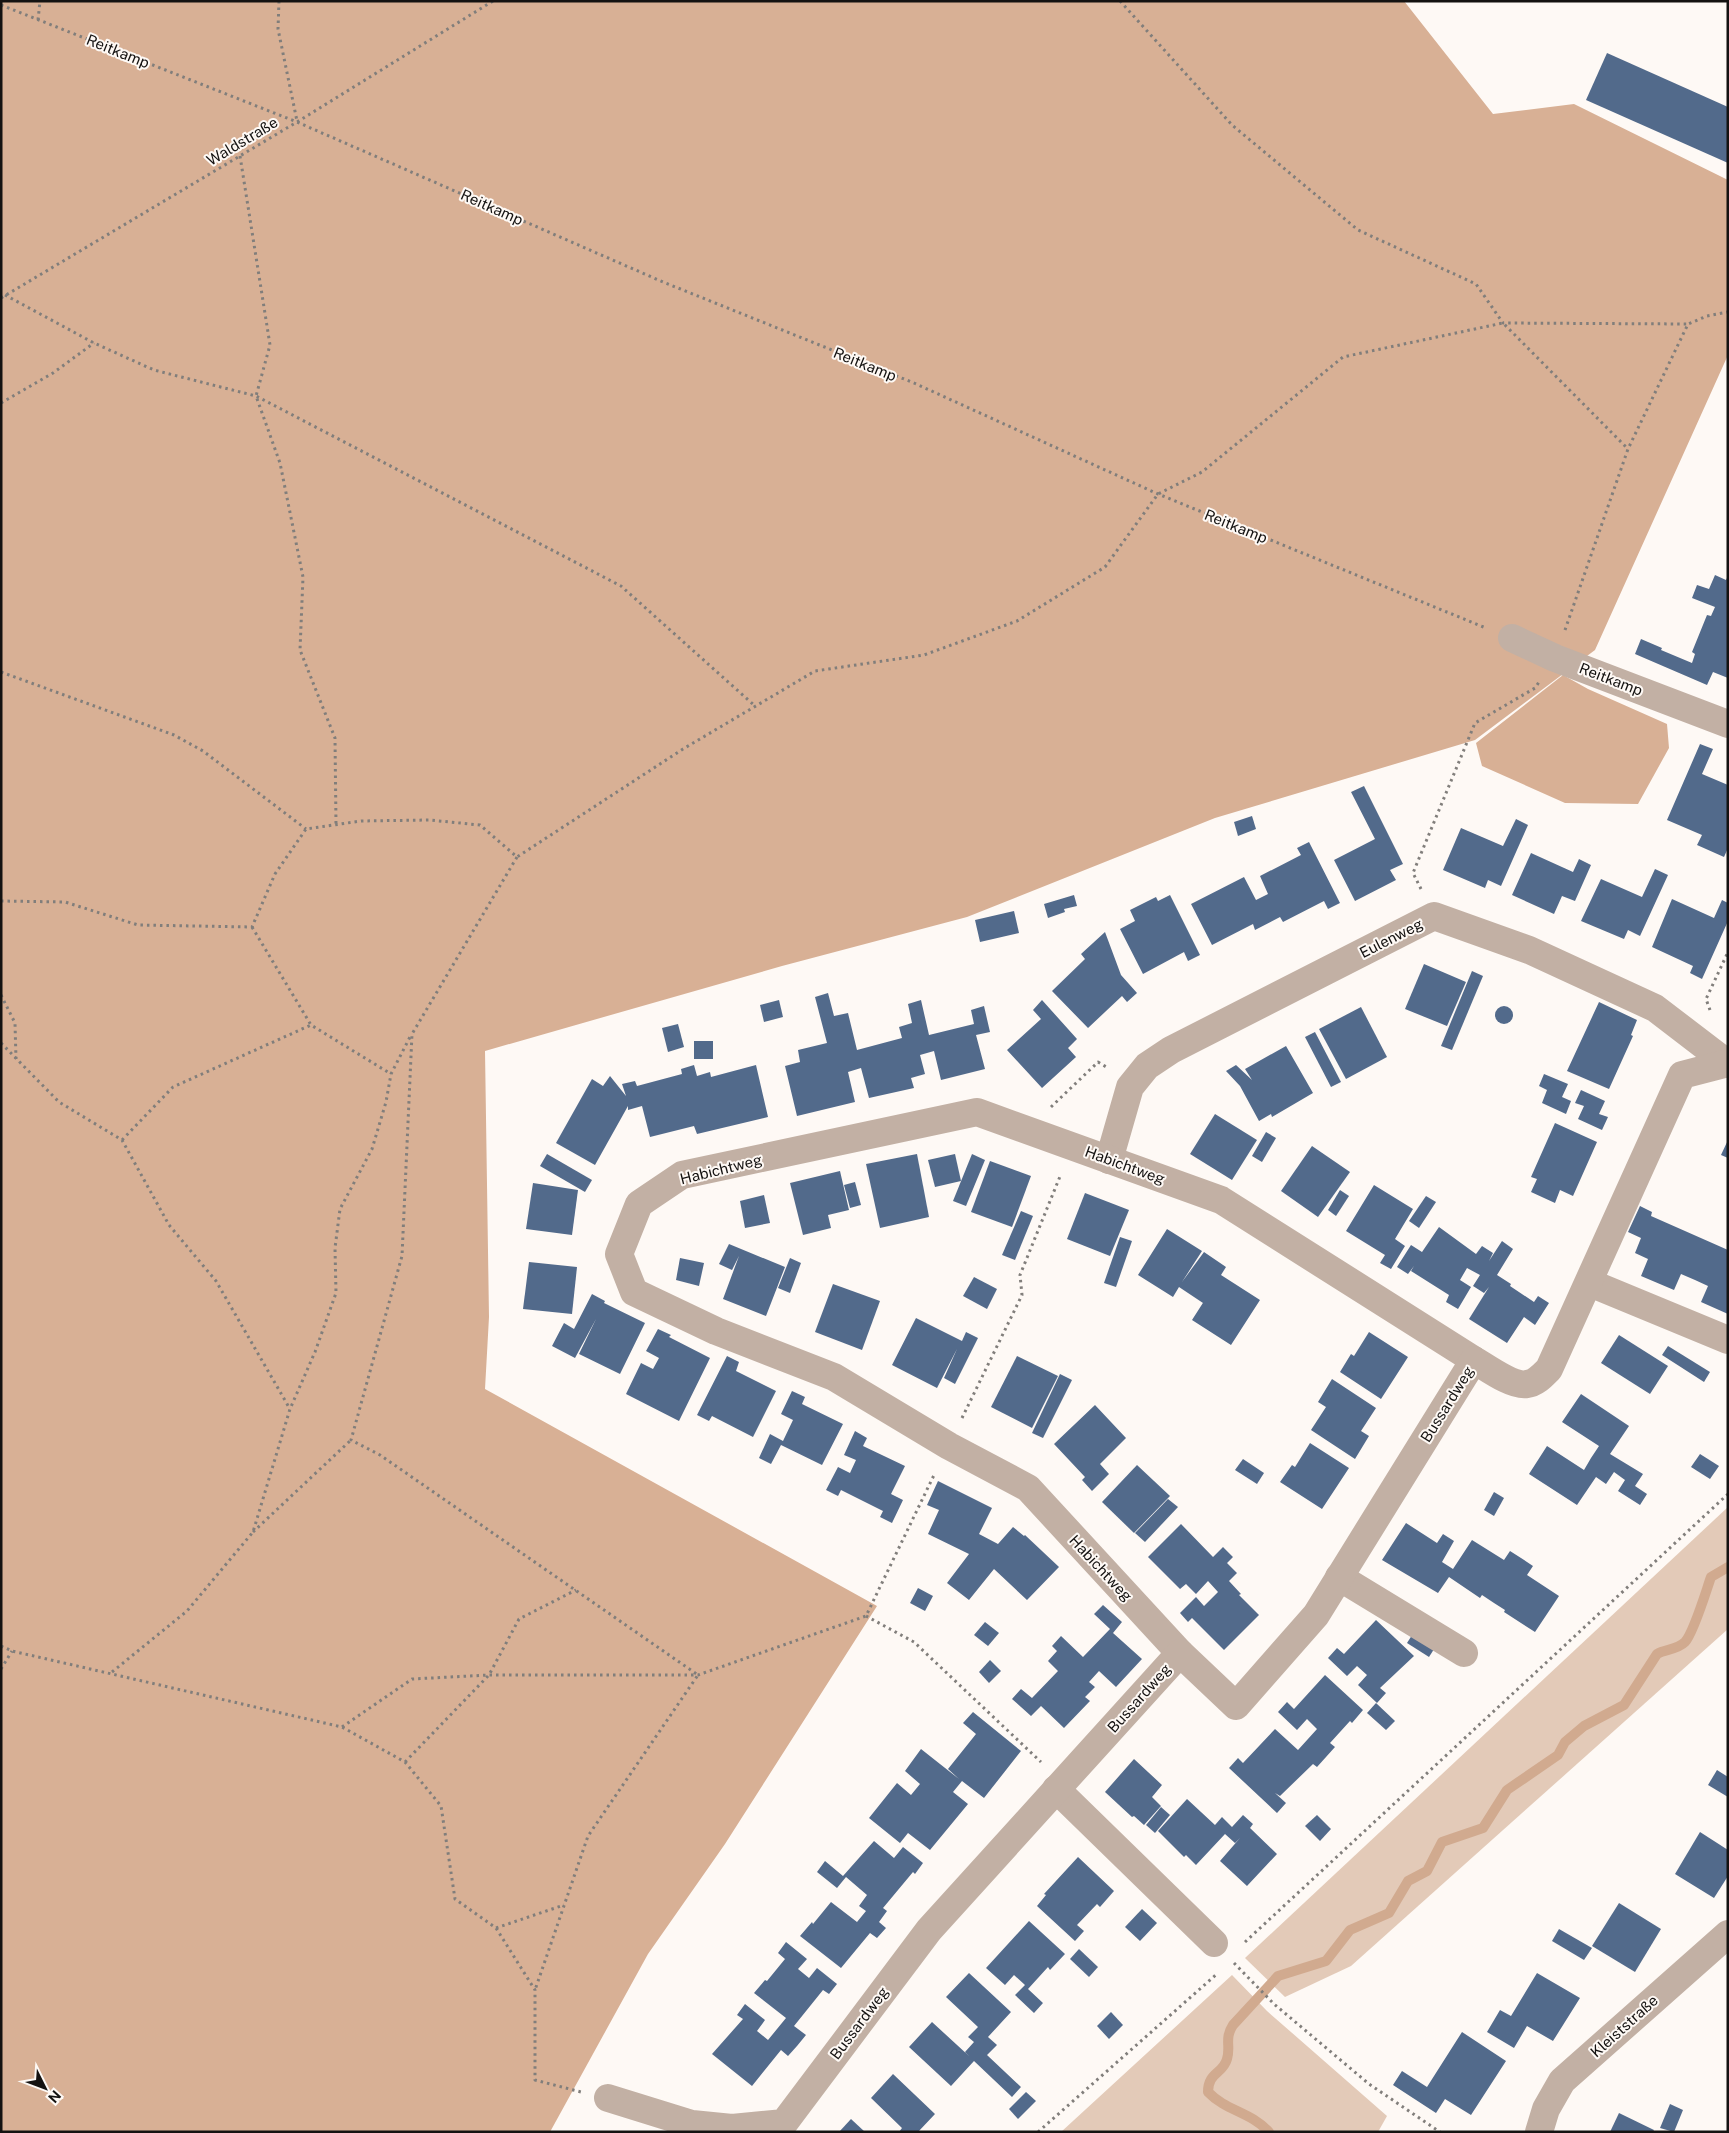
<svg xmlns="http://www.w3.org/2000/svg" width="1729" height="2133" viewBox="0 0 1729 2133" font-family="'Public Sans',sans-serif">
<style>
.green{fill:#e3cab8}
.forest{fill:#d8b095}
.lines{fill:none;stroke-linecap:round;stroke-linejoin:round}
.stream{stroke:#d1aa8f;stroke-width:10}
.building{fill:#526a8b}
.path{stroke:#817e7b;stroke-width:3;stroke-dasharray:2.5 4;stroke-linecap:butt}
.minor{stroke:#c2b0a4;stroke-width:28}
.labels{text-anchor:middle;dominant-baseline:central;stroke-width:4;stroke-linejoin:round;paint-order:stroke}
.street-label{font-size:15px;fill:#141211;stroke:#fef9f5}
</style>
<rect width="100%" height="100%" fill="#fef9f5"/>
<g class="green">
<path d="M1728 1507V1629L1351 1966 1285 1997 1245 1958Z"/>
<path d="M1232 1975 1267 2011 1387 2116 1378 2132H1061Z"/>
</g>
<g class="forest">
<path d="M1 1H1404L1493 114 1574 104 1728 180V355L1595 650 1475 740 1215 818 967 917 782 966 485 1051 489 1317 485 1389 877 1606 725 1844 648 1954 550 2132H1Z"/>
<path d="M1563 675 1588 689 1667 724 1669 748 1638 804 1565 803 1482 766 1476 743Z"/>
</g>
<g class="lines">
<path class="stream" d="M1269 2132C1251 2112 1226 2111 1208 2092 1208 2072 1223 2074 1227 2059 1231 2046 1224 2039 1233 2025L1278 1976 1326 1961 1350 1930 1389 1913 1408 1881 1427 1871 1442 1842 1483 1828 1507 1790 1558 1755 1565 1742 1584 1726 1624 1705 1657 1654C1665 1649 1677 1650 1685 1642 1694 1632 1706 1591 1711 1577L1728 1567"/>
</g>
<g class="building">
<path d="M1607 53 1728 107V163L1586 100Z"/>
<path d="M1715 575 1726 580 1728 576V678L1713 672 1707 685 1635 654 1641 639 1662 648 1661 650 1692 663 1695 654 1692 652 1707 615 1711 616 1715 607 1692 598 1697 585 1709 589Z"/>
<path d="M1700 744 1713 749 1702 774 1728 785V848L1724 857 1697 845 1702 835 1667 820Z"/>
<path d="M1364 786 1403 864 1390 870 1396 880 1355 901 1334 860 1375 839 1351 792Z"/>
<path d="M1252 816 1256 829 1238 836 1234 822Z"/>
<path d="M1516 819 1528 825 1501 886 1488 880 1485 888 1443 870 1461 828 1503 846Z"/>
<path d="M1309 842 1340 903 1328 909 1324 901 1283 922 1280 917 1255 930 1253 924 1212 945 1191 904 1244 877 1256 900 1268 894 1260 876 1301 855 1297 848Z"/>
<path d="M1531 853 1573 872 1579 859 1591 865 1575 901 1562 896 1554 914 1512 895Z"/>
<path d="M1655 869 1668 875 1640 936 1628 930 1624 939 1581 921 1601 879 1642 897Z"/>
<path d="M1074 895 1077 906 1064 909 1065 912 1048 918 1044 904Z"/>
<path d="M1170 895 1200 955 1188 961 1184 952 1143 974 1120 929 1135 921 1130 910 1156 897 1158 901Z"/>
<path d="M1672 899 1714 918 1722 900 1728 903V921L1702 979 1690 973 1693 966 1652 947Z"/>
<path d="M1014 911 1019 933 980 942 975 920Z"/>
<path d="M1105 932 1121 975 1137 993 1127 1002 1122 996 1088 1028 1052 991 1085 959 1081 954Z"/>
<path d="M1424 964 1466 982 1447 1026 1405 1009Z"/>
<path d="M1472 971 1483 976 1452 1050 1441 1046Z"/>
<path d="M828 993 834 1016 848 1013 857 1050 902 1038 899 1027 912 1023 908 1004 921 1000 929 1035 974 1024 971 1010 984 1006 990 1032 976 1035 985 1069 941 1080 934 1051 920 1055 925 1074 911 1078 914 1088 869 1098 861 1068 848 1072 855 1102 797 1116 785 1066 800 1062 798 1050 827 1043 815 997Z"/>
<path d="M779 1000 783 1017 764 1022 760 1005Z"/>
<path d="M1042 1000 1077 1039 1068 1048 1076 1057 1042 1088 1007 1050 1041 1019 1033 1010Z"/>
<path d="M1599 1002 1637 1020 1631 1035 1633 1036 1609 1089 1567 1071Z"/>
<circle cx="1504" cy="1015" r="9"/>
<path d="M1361 1007 1387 1057 1346 1079 1319 1029Z"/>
<path d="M678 1024 684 1047 668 1052 662 1028Z"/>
<path d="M1315 1032 1341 1082 1331 1087 1305 1037Z"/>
<rect x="694" y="1041" width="19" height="18"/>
<path d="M1286 1046 1313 1093 1272 1117 1271 1114 1259 1121 1240 1086 1226 1071 1236 1065 1252 1080 1245 1069Z"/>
<path d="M694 1065 697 1076 710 1072 711 1077 756 1065 768 1117 697 1134 694 1126 650 1137 642 1106 628 1110V1106L595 1165 556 1143 592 1079 603 1086 610 1076 626 1096 622 1084 635 1081 637 1086 682 1074 681 1069Z"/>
<path d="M1544 1074 1568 1084 1562 1097 1571 1101 1566 1114 1542 1103 1547 1090 1539 1086Z"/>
<path d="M1581 1090 1605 1101 1599 1114 1608 1117 1602 1130 1578 1119 1584 1106 1575 1103Z"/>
<path d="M1215 1114 1257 1140 1232 1180 1190 1154Z"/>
<path d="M1555 1123 1597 1142 1573 1196 1560 1190 1555 1203 1531 1192 1537 1179 1531 1177Z"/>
<path d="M1266 1132 1276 1138 1262 1162 1252 1156Z"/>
<path d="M1728 1140V1158L1721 1155Z"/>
<path d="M1312 1146 1350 1172 1318 1217 1281 1191Z"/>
<path d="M547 1154 592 1180 585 1192 540 1166Z"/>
<path d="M917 1154 929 1217 880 1228 866 1164Z"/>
<path d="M955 1154 961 1181 935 1187 928 1160Z"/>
<path d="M972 1154 985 1160 966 1206 953 1201Z"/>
<path d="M990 1161 1031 1176 1012 1227 971 1212Z"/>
<path d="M840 1171 849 1210 828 1215 831 1228 803 1235 790 1183Z"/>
<path d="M855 1182 861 1205 850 1208 844 1185Z"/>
<path d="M533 1183 578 1190 572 1235 526 1229Z"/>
<path d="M1374 1185 1413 1209 1395 1239 1405 1246 1391 1269 1380 1263 1385 1255 1346 1231Z"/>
<path d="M1340 1190 1349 1196 1336 1216 1328 1210Z"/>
<path d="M1085 1193 1129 1210 1110 1256 1067 1239Z"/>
<path d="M764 1195 770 1223 745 1228 740 1201Z"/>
<path d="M1426 1196 1436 1202 1419 1228 1409 1221Z"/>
<path d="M1640 1206 1652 1212 1651 1216 1728 1250V1314L1701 1302 1708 1286 1695 1280 1681 1274 1674 1290 1641 1276 1648 1259 1635 1253 1641 1238 1628 1232Z"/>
<path d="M1021 1211 1033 1216 1015 1260 1002 1255Z"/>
<path d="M1439 1227 1476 1254 1482 1246 1493 1253 1489 1261 1502 1241 1513 1249 1497 1275 1511 1284 1510 1286 1534 1302 1538 1296 1549 1303 1535 1325 1524 1317 1507 1343 1469 1319 1489 1287 1484 1293 1473 1286 1480 1275 1467 1268 1460 1280 1471 1287 1458 1309 1446 1302 1449 1295 1411 1271 1414 1266 1408 1274 1397 1267 1411 1245 1422 1252Z"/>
<path d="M1167 1229 1202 1251 1182 1282 1204 1252 1226 1267 1221 1275 1260 1300 1231 1345 1192 1320 1208 1295 1203 1303 1179 1287 1173 1297 1138 1275Z"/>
<path d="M1120 1237 1132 1241 1116 1287 1104 1283Z"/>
<path d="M729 1244 785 1267 766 1316 723 1299 739 1256 732 1270 719 1264Z"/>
<path d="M680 1258 704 1263 699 1286 676 1280Z"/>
<path d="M790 1258 801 1263 790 1293 778 1288Z"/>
<path d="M529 1262 577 1267 572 1314 523 1309Z"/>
<path d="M974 1277 997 1289 987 1309 963 1296Z"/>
<path d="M833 1284 880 1301 862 1350 815 1332Z"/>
<path d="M592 1294 605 1301 604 1303 645 1323 620 1374 579 1354 596 1319 575 1358 552 1346 564 1323 574 1329Z"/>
<path d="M916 1318 962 1341 966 1332 978 1338 955 1384 944 1378 957 1349 937 1388 892 1365Z"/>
<path d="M658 1329 671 1335 669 1337 710 1358 679 1421 626 1394 641 1363 653 1369 659 1358 646 1351Z"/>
<path d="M1369 1332 1408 1357 1381 1399 1340 1372 1351 1354 1354 1356Z"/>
<path d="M1619 1335 1668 1366 1650 1394 1601 1363Z"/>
<path d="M1668 1346 1710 1372 1704 1382 1662 1355Z"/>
<path d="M727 1356 739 1362 736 1371 776 1391 753 1437 712 1416 709 1421 697 1415Z"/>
<path d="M1017 1356 1058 1376 1032 1428 991 1407Z"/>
<path d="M1060 1374 1072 1380 1043 1438 1032 1433Z"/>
<path d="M1332 1379 1376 1408 1361 1431 1369 1436 1355 1459 1311 1430 1326 1407 1318 1402Z"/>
<path d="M792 1391 805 1397 802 1404 843 1424 822 1465 781 1445 771 1464 759 1458 770 1434 783 1441 793 1420 781 1414Z"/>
<path d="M1581 1394 1629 1426 1610 1454 1643 1474 1635 1486 1647 1494 1640 1505 1618 1491 1625 1480 1614 1472 1606 1484 1596 1477 1577 1505 1529 1474 1547 1446 1584 1470 1591 1458 1599 1446 1562 1422Z"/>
<path d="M1095 1405 1126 1438 1100 1464 1109 1474 1092 1491 1082 1480 1085 1477 1054 1444Z"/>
<path d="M855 1431 867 1438 863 1446 905 1466 891 1494 903 1500 892 1523 880 1517 883 1511 841 1490 838 1496 826 1490 838 1467 850 1473 856 1460 844 1455Z"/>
<path d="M1310 1443 1349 1468 1322 1509 1280 1482 1292 1465 1295 1467Z"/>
<path d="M1700 1454 1719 1466 1710 1479 1691 1467Z"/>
<path d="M1243 1459 1264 1473 1257 1484 1235 1470Z"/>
<path d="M1137 1465 1170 1496 1134 1533 1102 1502Z"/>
<path d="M938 1481 992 1508 979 1534 998 1544 1013 1527 1024 1536 1025 1535 1059 1567 1027 1600 994 1569 969 1600 947 1583 969 1554 928 1534 939 1510 927 1505Z"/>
<path d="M1494 1492 1504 1498 1494 1516 1484 1510Z"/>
<path d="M1168 1499 1178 1507 1145 1542 1135 1533Z"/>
<path d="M1406 1523 1437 1543 1443 1534 1454 1541 1442 1562 1453 1569 1472 1540 1504 1560 1510 1551 1521 1558 1533 1566 1527 1575 1559 1596 1535 1632 1504 1612 1505 1610 1494 1603 1482 1595 1480 1598 1449 1577 1438 1593 1382 1560Z"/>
<path d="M1181 1524 1213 1557 1223 1547 1233 1557 1227 1563 1237 1573 1229 1581 1241 1594 1239 1595 1259 1615 1224 1650 1192 1618 1188 1622 1180 1613 1196 1597 1204 1606 1218 1592 1208 1581 1196 1594 1186 1584 1180 1589 1148 1557Z"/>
<path d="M918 1588 933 1596 925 1611 910 1603Z"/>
<path d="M1103 1605 1122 1622 1113 1633 1142 1659 1116 1687 1099 1671 1089 1682 1095 1687 1085 1697 1090 1701 1064 1728 1041 1706 1031 1716 1012 1699 1021 1689 1032 1698 1058 1671 1048 1661 1057 1651 1052 1646 1061 1636 1083 1657 1110 1629 1094 1614Z"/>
<path d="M1376 1620 1414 1656 1380 1688 1386 1693 1377 1703 1358 1685 1367 1675 1357 1666 1347 1676 1328 1658 1337 1648 1344 1654Z"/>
<path d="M985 1622 999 1633 988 1646 974 1635Z"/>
<path d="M1414 1632 1436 1646 1429 1657 1407 1643Z"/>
<path d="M990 1660 1001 1671 989 1683 979 1672Z"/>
<path d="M1325 1675 1363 1710 1352 1723 1350 1721 1330 1743 1335 1747 1317 1767 1313 1764 1280 1796 1275 1793 1286 1803 1277 1813 1229 1768 1238 1758 1243 1763 1275 1729 1298 1750 1317 1729 1307 1719 1297 1730 1278 1712 1287 1702 1294 1709Z"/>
<path d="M1376 1703 1395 1721 1386 1730 1367 1713Z"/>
<path d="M973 1712 1021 1751 984 1798 962 1781 953 1792 968 1804 930 1850 908 1833 900 1843 869 1818 897 1783 911 1795 920 1784 905 1771 921 1749 959 1779 948 1769 976 1734 963 1723Z"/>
<path d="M1134 1759 1162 1785 1152 1797 1161 1806 1144 1825 1134 1816 1132 1817 1105 1792Z"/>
<path d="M1717 1770 1728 1777V1797L1708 1785Z"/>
<path d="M1187 1799 1215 1825 1222 1817 1232 1827 1243 1815 1253 1824 1250 1828 1277 1854 1247 1886 1220 1861 1240 1838 1235 1843 1225 1834 1196 1865 1186 1855 1184 1857 1158 1831Z"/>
<path d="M1161 1807 1170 1815 1155 1833 1146 1825Z"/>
<path d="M1317 1815 1331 1829 1320 1841 1305 1826Z"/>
<path d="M1700 1832 1728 1850V1876L1714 1898 1675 1874Z"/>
<path d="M874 1841 894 1858 903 1847 923 1863 915 1874 913 1872 883 1908 887 1911 879 1922 886 1928 877 1938 870 1933 841 1968 800 1936 812 1922 813 1924 831 1902 857 1922 866 1911 859 1906 867 1895 846 1877 837 1888 817 1872 825 1861 843 1876Z"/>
<path d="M1078 1857 1114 1891 1100 1907 1097 1904 1077 1925 1084 1931 1075 1941 1037 1906 1046 1895 1044 1894Z"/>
<path d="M1619 1903 1661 1929 1635 1972 1592 1946Z"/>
<path d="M1142 1909 1157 1923 1140 1941 1125 1927Z"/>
<path d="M1029 1921 1065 1954 1050 1970 1048 1967 1028 1989 1043 2003 1034 2013 1015 1995 1025 1985 1014 1975 1005 1985 986 1968Z"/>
<path d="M1559 1929 1592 1948 1584 1960 1552 1941Z"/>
<path d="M786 1942 807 1959 798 1969 809 1978 817 1968 837 1984 829 1994 823 1990 794 2026 806 2035 797 2046 788 2056 781 2050 752 2086 712 2054 743 2019 737 2015 745 2004 765 2020 757 2031 768 2040 786 2018 754 1993 765 1980 767 1981 785 1959 778 1953Z"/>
<path d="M1079 1949 1098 1967 1089 1977 1070 1959Z"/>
<path d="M969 1973 1011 2012 988 2037 997 2045 987 2055 1021 2087 1012 2097 974 2061 951 2086 909 2047 932 2022 969 2056 965 2052 974 2042 968 2037 978 2027 946 1997Z"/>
<path d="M1537 1973 1580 1998 1553 2041 1527 2026 1514 2048 1487 2032 1500 2010 1511 2016Z"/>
<path d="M1111 2012 1123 2025 1109 2039 1097 2026Z"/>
<path d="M1462 2032 1506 2061 1471 2115 1445 2099 1436 2113 1393 2085 1402 2071 1427 2087Z"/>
<path d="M893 2074 935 2114 918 2132H899L902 2128 871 2098Z"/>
<path d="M1026 2092 1036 2101 1018 2119 1009 2109Z"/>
<path d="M1670 2104 1683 2110 1674 2132 1660 2128Z"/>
<path d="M1619 2113 1654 2130 1653 2132H1610Z"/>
<path d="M851 2119 865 2132H839Z"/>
</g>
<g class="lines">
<g class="path">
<path d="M279 1 278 29 297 121"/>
<path d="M1120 1 1232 125 1358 230 1476 284 1503 323 1688 324"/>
<path d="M1 5 297 122 663 282 914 383 1158 494 1486 628"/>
<path d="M38 20 40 1"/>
<path d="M240 156 270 345 256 396 280 463 303 577 300 650 335 738 336 825"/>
<path d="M5 295 94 343 154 370 256 396 621 586 755 706"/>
<path d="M1 298 297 122 493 1"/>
<path d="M1 403 53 373 94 343"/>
<path d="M1565 630 1628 449 1688 324 1707 316 1728 312"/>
<path d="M1 672 174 735 203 751 306 829"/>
<path d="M517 857 412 1034 402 1256 351 1440 380 1455 698 1675 588 1836 535 1990"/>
<path d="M1421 889 1413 873 1475 723 1535 688 1539 682"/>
<path d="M1 901 65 902 138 925 252 927 275 874 306 829 361 821 429 820 480 825 517 857 683 749 815 671 924 655 1017 621 1105 567 1158 494 1202 472 1343 357 1503 323 1628 449"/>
<path d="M252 927 311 1025"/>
<path d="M1 995 15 1023 16 1059"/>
<path d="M1710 1010 1706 999 1728 952"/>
<path d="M1 1043 59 1102 122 1140 169 1225 216 1281 290 1409"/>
<path d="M1051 1107 1098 1062 1108 1068"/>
<path d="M122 1140 173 1087 311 1025 391 1074"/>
<path d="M962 1418 1022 1295 1020 1275 1061 1174"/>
<path d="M253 1532 351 1440"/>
<path d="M866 1616 914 1642 1041 1762"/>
<path d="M1 1646 12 1651 342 1727 405 1762 441 1806 455 1899 496 1928 535 1990V2080L581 2092"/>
<path d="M1 1669 12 1651"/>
<path d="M112 1672 187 1611 253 1532 290 1409 315 1352 336 1293 335 1248 340 1209 372 1149 386 1102 391 1074 411 1035"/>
<path d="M342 1727 412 1679 489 1675H698L866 1616 935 1473"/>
<path d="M405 1762 489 1675 519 1619 576 1590"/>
<path d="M496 1928 564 1905"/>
<path d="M1245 1942 1728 1494"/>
<path d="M1234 1963 1274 2004 1369 2084 1440 2132"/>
<path d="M1038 2132 1218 1973"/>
</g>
<g class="minor">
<path d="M1512 638 1555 658 1728 724"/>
<path d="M1109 1160 1130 1087 1147 1066 1171 1050 1434 916 1529 950 1655 1008 1728 1064"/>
<path d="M1590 1283 1728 1340"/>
<path d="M1339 1577 1464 1653"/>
<path d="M1180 1653 1028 1488 949 1446 834 1377 716 1331 634 1292 619 1254 639 1204 682 1175 977 1112 1221 1200 1474 1360"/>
<path d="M1056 1789 1214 1943"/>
<path d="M608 2098 692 2124 732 2128 784 2123 929 1930 1180 1653 1236 1706 1316 1615 1474 1360C1486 1367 1513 1387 1527 1384 1536 1383 1543 1375 1549 1369L1682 1075 1728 1063"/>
<path d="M1539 2132 1546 2109 1562 2081 1728 1934"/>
</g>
</g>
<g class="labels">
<g class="street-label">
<text transform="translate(118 51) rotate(22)">Reitkamp</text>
<text transform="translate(242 141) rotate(-31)">Waldstraße</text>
<text transform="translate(492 207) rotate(24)">Reitkamp</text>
<text transform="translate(865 364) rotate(22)">Reitkamp</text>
<text transform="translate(1236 526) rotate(22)">Reitkamp</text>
<text transform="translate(1611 679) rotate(21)">Reitkamp</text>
<text transform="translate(1391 938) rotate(-27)">Eulenweg</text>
<text transform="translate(1125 1165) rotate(20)">Habichtweg</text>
<text transform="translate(721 1169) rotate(-14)">Habichtweg</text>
<text transform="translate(1447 1404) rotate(-58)">Bussardweg</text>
<text transform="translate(1101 1568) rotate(47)">Habichtweg</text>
<text transform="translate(1139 1698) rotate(-48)">Bussardweg</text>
<text transform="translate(859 2023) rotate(-53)">Bussardweg</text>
<text transform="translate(1624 2026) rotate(-42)">Kleiststraße</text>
</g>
</g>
<rect width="1729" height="2133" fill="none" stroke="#141211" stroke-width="5"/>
<g transform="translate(45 2088) rotate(132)" stroke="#fef9f5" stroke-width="4" paint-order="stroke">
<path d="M0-4L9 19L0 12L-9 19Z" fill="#141211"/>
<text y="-8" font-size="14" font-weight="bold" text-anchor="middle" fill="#141211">N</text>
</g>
</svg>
